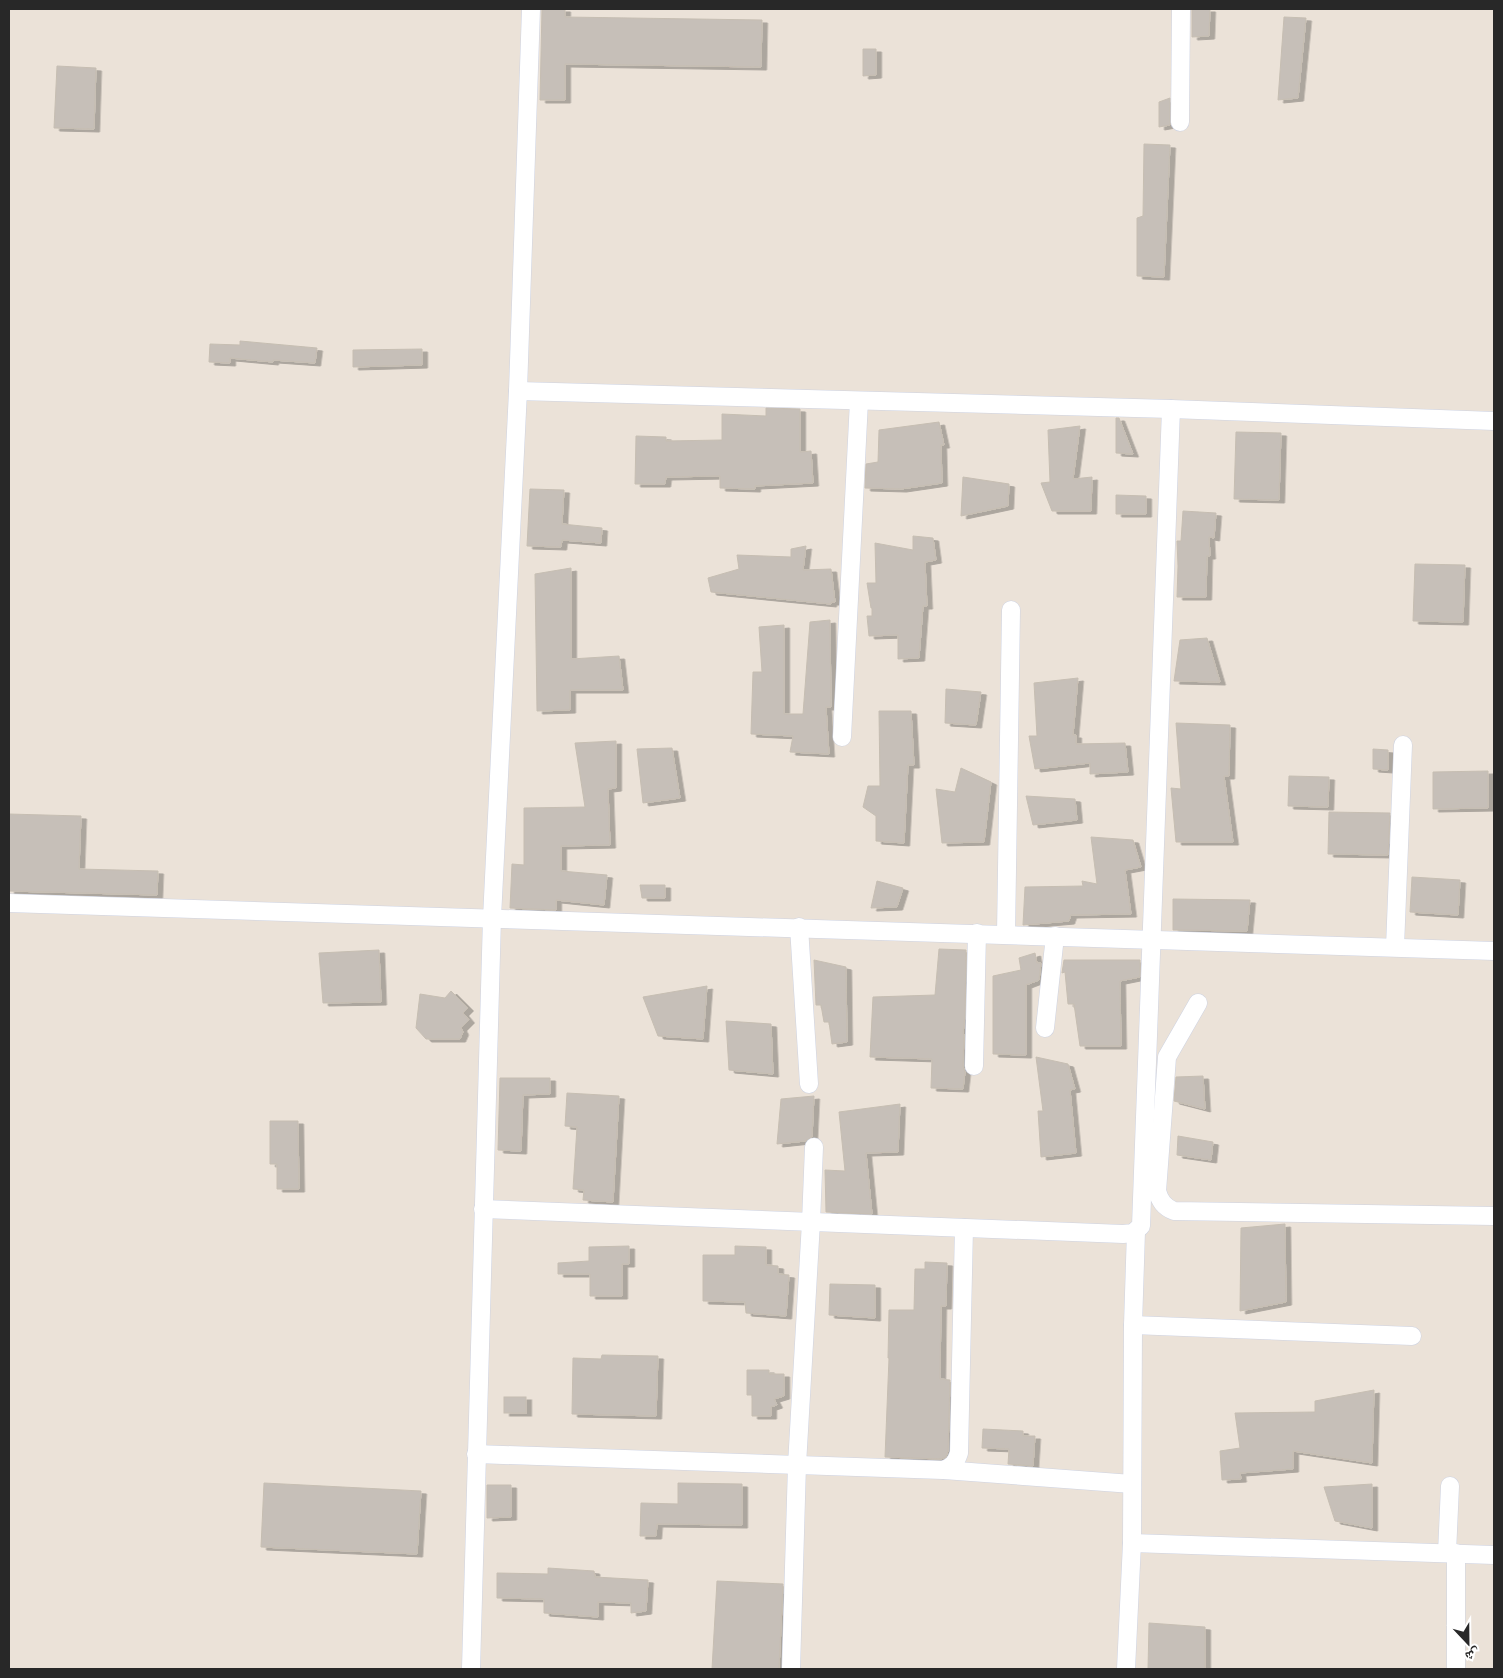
<svg xmlns="http://www.w3.org/2000/svg" width="1503" height="1678" viewBox="0 0 1503 1678" font-family="'Work Sans','Noto Naskh Arabic',sans-serif">
<style>
.building{fill:#c6bfb8;stroke:#c6beb2;filter:url(#shadow)}
.lines{fill:none;stroke-linecap:round;stroke-linejoin:round}
.minor-casing{stroke:#ced3e2;stroke-width:19}
.minor{stroke:#fff;stroke-width:18}
</style>
<defs>
<filter id="shadow"><feDropShadow dx="5.5" dy="3" stdDeviation="0" flood-color="#0004"/></filter>
</defs>
<rect width="100%" height="100%" fill="#ebe2d8"/>
<g class="building">
<path d="M542 9H565V17L762 20 761 67 565 64V100H540Z"/>
<path d="M1192 9H1210L1209 36 1192 37Z"/>
<path d="M1284 17 1306 18 1298 98 1278 100Z"/>
<path d="M863 49H876V75L863 76Z"/>
<path d="M57 66 96 68 94 129 54 128Z"/>
<path d="M1170 98V125L1159 127V102Z"/>
<path d="M1144 144 1170 145 1164 277 1137 276V218L1143 216Z"/>
<path d="M240 341 317 348 315 363 273 360V362L230 358V363L209 362 210 344 240 345Z"/>
<path d="M422 349V365L353 367V350Z"/>
<path d="M766 408 800 409V452L811 451 813 483 755 486V489L720 488V476L666 477 665 484H635L636 436 666 437V441L722 440V414L766 416Z"/>
<path d="M1116 418H1119L1133 454 1116 453Z"/>
<path d="M939 422 944 445H941L942 483 901 489 865 488 866 464 878 462 879 430Z"/>
<path d="M1080 426 1073 479 1092 477 1091 511H1052L1041 483 1050 482 1048 430Z"/>
<path d="M1236 432 1281 433 1279 500 1234 499Z"/>
<path d="M963 477 1009 484 1008 506 961 516Z"/>
<path d="M530 489 564 490 562 524 602 528 601 543 562 540 561 547 527 546Z"/>
<path d="M1116 495 1146 496V514H1116Z"/>
<path d="M1183 511 1216 513 1214 538 1209 537 1210 556H1207L1206 597H1177L1178 566 1177 541H1181Z"/>
<path d="M913 536 933 538 936 560 925 562 927 606H923L919 658 898 659V635L869 636 867 616H872V608H871L867 583H876L875 543 913 550Z"/>
<path d="M806 546 803 570 831 569 835 602H831V604L711 592 708 578 739 569 737 555 791 557V549Z"/>
<path d="M1415 564 1465 565 1463 622 1413 621Z"/>
<path d="M571 568V659L619 656 623 690H570V710L537 711 535 574Z"/>
<path d="M830 620 831 707H826L829 754 790 752 793 736 751 734 753 672H762L759 627 784 625V714H803L810 622Z"/>
<path d="M1207 638 1220 682 1174 681 1180 640Z"/>
<path d="M1078 678 1073 735H1076V744L1125 743 1128 772 1090 774V763L1035 769 1029 736H1037L1034 683Z"/>
<path d="M946 689 981 692 976 725 945 723Z"/>
<path d="M879 711H911L914 765H908L904 843 876 841V816L863 807 868 786H880Z"/>
<path d="M1176 723 1230 725 1229 776H1224L1233 842H1176L1171 788 1181 789Z"/>
<path d="M616 741V788L608 789 610 845 561 846V871L607 875 604 905 556 900V910L510 908 512 864 524 865V808L585 807 575 743Z"/>
<path d="M672 748 680 798 643 803 637 749Z"/>
<path d="M1373 749 1388 750V770L1373 769Z"/>
<path d="M961 768 991 782 984 842 942 843 936 789 955 792Z"/>
<path d="M1488 771V808L1433 809V772Z"/>
<path d="M1289 776 1329 777 1328 807 1288 806Z"/>
<path d="M1026 796 1075 799 1077 820 1033 825Z"/>
<path d="M1329 812 1390 813 1388 855 1328 854Z"/>
<path d="M9 814 81 816 79 869 158 871 157 895 9 891Z"/>
<path d="M1091 837 1133 840 1141 867 1125 870 1131 914 1071 915 1069 921 1023 925 1025 887 1083 886 1082 881 1097 884Z"/>
<path d="M1412 877 1460 880 1458 915 1410 912Z"/>
<path d="M877 881 903 888 897 907 871 908Z"/>
<path d="M640 885H665V898H642Z"/>
<path d="M1173 899 1250 900 1247 931 1173 930Z"/>
<path d="M939 949 966 950 965 1015 963 1034H964L963 1066 965 1072 963 1089 931 1088 932 1059 870 1057 873 997 935 995Z"/>
<path d="M379 950 381 1002 323 1003 319 953Z"/>
<path d="M1035 953 1037 963H1041L1039 980 1026 985V1055L993 1054V976L1021 970 1019 958Z"/>
<path d="M814 960 846 967 847 1042 832 1044 829 1022H824L821 1005H816Z"/>
<path d="M1064 960H1140V977L1120 981 1121 1046H1080L1074 1004H1068L1065 972 1062 973Z"/>
<path d="M707 986 703 1039 658 1036 643 997Z"/>
<path d="M451 991 468 1008 463 1013 469 1020 461 1028 463 1032 460 1039H426L416 1028 420 994 445 998Z"/>
<path d="M726 1021 771 1024 773 1074 729 1070Z"/>
<path d="M1036 1057 1068 1064 1075 1089 1070 1090 1076 1153 1041 1157 1038 1111H1043Z"/>
<path d="M1203 1076 1205 1109 1174 1101 1176 1077Z"/>
<path d="M500 1078H550V1094L523 1095 521 1151 498 1150Z"/>
<path d="M567 1093 619 1096 613 1202 583 1200 584 1190 573 1189 577 1127 565 1126Z"/>
<path d="M814 1096 812 1137 805 1141 777 1144 781 1099Z"/>
<path d="M900 1104 898 1152 866 1153 872 1214 826 1212 825 1170 845 1171 839 1112Z"/>
<path d="M270 1121H298L299 1189H277V1164H270Z"/>
<path d="M1178 1136 1213 1142 1211 1160 1177 1155Z"/>
<path d="M1285 1224 1286 1302 1240 1311 1241 1228Z"/>
<path d="M629 1246V1264H622V1296H590V1274H558V1263L589 1261V1247Z"/>
<path d="M735 1246 766 1247V1265L778 1266V1274L789 1275 786 1316 746 1313 745 1302 703 1301V1255H735Z"/>
<path d="M925 1262 947 1263 946 1306H941L940 1379 950 1380 948 1451 946 1457 941 1459 885 1457 889 1358H888L889 1310H914L915 1269H925Z"/>
<path d="M830 1284 875 1285V1318L829 1315Z"/>
<path d="M602 1355 658 1356 656 1416 572 1414 573 1358 601 1359Z"/>
<path d="M747 1370H769V1374H784V1396L774 1399 777 1405 771 1407V1416H752V1395H747Z"/>
<path d="M1374 1390 1372 1463 1293 1451V1469L1240 1473 1241 1479 1222 1480 1220 1451 1240 1448 1235 1413 1315 1412V1401Z"/>
<rect x="504" y="1397" width="22" height="16"/>
<path d="M983 1429 1023 1431V1436H1035L1033 1466 1008 1464 1009 1449 982 1448Z"/>
<path d="M264 1483 421 1491 417 1554 261 1547Z"/>
<path d="M678 1483 742 1484V1525L657 1524 656 1536H640L641 1503 678 1504Z"/>
<path d="M1372 1484V1528L1335 1521 1324 1487Z"/>
<path d="M487 1485H511V1517L487 1518Z"/>
<path d="M548 1568 594 1571 595 1577 648 1580 646 1611 631 1613V1603L598 1602V1617L544 1613V1599L497 1598V1573L548 1574Z"/>
<path d="M717 1581 783 1584 779 1669H712Z"/>
<path d="M1149 1623 1205 1627V1669H1148Z"/>
</g>
<g class="lines">
<defs>
<g id="minor">
<path d="M1180 122 1181 9"/>
<path d="M518 391 1171 409 1494 421"/>
<path d="M842 737 859 401"/>
<path d="M9 903 1494 951"/>
<path d="M799 927 809 1084"/>
<path d="M1006 934 1011 610"/>
<path d="M1395 947 1403 745"/>
<path d="M1198 1003 1167 1057 1157 1191C1160 1201 1164 1207 1174 1211L1494 1216"/>
<path d="M1045 1028 1055 936"/>
<path d="M974 1066 977 933"/>
<path d="M483 1209 1123 1234 1133 1233 1141 1226 1171 409"/>
<path d="M1133 1325 1412 1336"/>
<path d="M476 1454 943 1470C953 1467 956 1462 959 1453L964 1228"/>
<path d="M944 1470 1132 1484"/>
<path d="M1132 1543 1494 1555"/>
<path d="M1447 1553 1450 1486"/>
<path d="M1456 1553V1669"/>
<path d="M471 1669 492 918 518 391 531 9"/>
<path d="M791 1669 797 1465 811 1222 814 1147"/>
<path d="M1126 1669 1132 1543 1133 1325 1136 1231"/>
</g>
</defs>
<use href="#minor" class="minor-casing"/>
<use href="#minor" class="minor"/>
</g>
<rect width="1503" height="1678" fill="none" stroke="#282828" stroke-width="20"/>
<g transform="translate(1468 1643) rotate(158)" stroke="#ffffff" stroke-width="4" paint-order="stroke">
<path d="M0-4L9 19L0 12L-9 19Z" fill="#282828"/>
<text y="-8" font-size="14" font-weight="bold" text-anchor="middle" fill="#282828">ش</text>
</g>
</svg>
